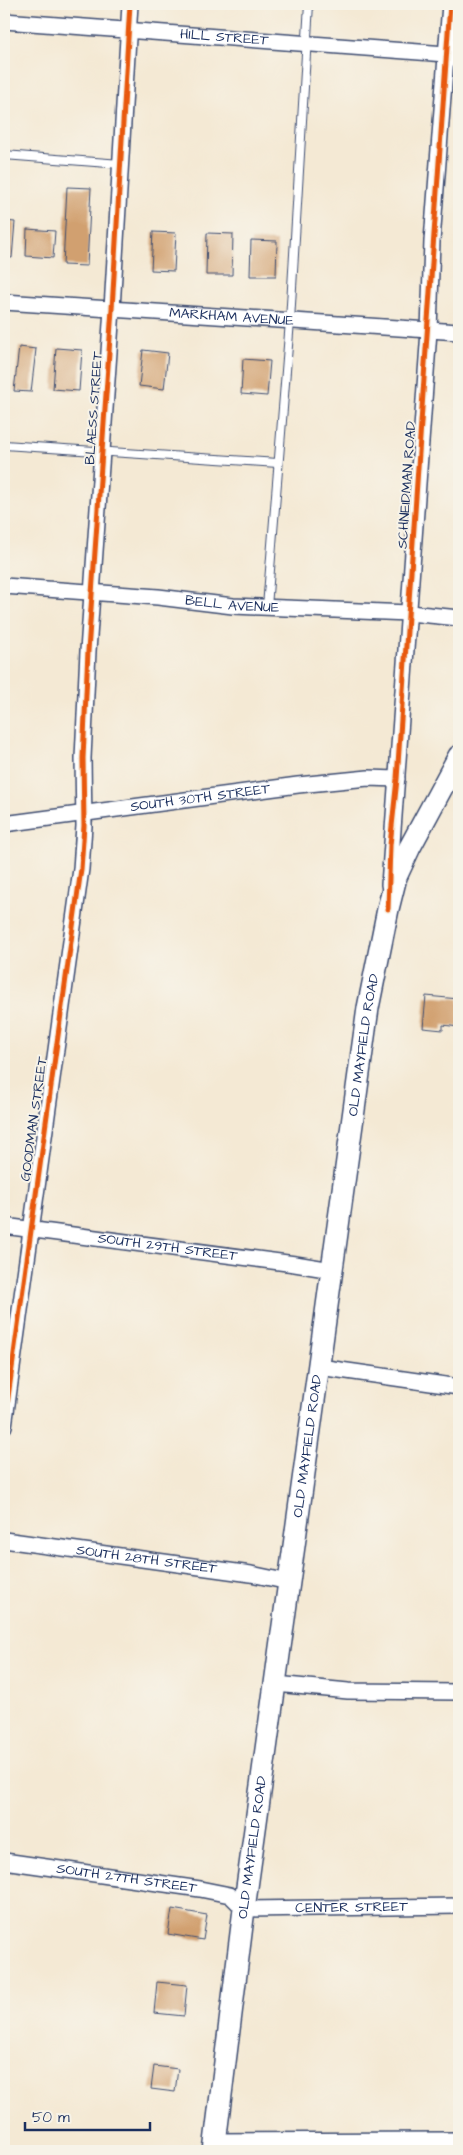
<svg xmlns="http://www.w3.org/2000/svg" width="463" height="2155" viewBox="0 0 463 2155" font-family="'Architects Daughter',sans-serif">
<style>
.building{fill:#d1a06f}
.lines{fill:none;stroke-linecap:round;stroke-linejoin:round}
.service-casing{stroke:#3c4b70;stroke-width:10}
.minor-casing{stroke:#3c4b70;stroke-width:18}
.secondary-casing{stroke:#3c4b70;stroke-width:24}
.service{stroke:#fff;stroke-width:8}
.minor{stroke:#fff;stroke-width:15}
.secondary{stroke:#fff;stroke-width:21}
.cycleway-casing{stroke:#f7f3e8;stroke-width:8}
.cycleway{stroke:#e8590c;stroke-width:5}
.labels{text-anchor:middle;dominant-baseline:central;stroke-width:4;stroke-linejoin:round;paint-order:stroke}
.street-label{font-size:14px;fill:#1b2f5e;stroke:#f7f3e8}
</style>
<rect width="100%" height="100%" fill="#f7f3e8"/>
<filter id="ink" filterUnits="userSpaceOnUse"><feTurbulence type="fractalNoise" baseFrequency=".02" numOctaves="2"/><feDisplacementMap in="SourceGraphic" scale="10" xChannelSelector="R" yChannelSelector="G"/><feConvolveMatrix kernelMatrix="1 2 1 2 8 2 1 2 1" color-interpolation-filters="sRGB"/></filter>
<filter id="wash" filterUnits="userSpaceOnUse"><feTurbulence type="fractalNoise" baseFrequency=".0096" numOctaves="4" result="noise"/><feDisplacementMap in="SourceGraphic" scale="20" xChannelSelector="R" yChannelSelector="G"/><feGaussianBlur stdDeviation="1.12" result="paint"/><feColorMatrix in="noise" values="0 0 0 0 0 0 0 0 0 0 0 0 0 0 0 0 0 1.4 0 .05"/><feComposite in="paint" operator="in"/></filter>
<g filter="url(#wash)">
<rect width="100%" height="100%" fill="#f4e9d4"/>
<g id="blocks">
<g class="building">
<path d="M67 187 91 188 87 266 63 265Z"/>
<path d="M4 221 15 222 12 258 4 257Z"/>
<path d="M27 229 55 231 53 258 26 256Z"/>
<path d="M153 232 176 233 174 271 151 270Z"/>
<path d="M207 233 233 234 232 275H206Z"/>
<path d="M251 240 277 241 276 276H250Z"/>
<path d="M19 347 36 349 31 392 14 391Z"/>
<path d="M56 348 82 350 79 391 53 389Z"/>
<path d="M143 350 168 353 164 389 139 386Z"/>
<path d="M243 359 270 361 267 396 241 394Z"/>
<path d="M426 996 459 999V1027L443 1025V1030L423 1028Z"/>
<path d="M172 1909 207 1915 203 1940 168 1934Z"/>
<path d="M157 1982 187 1985 184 2016 154 2013Z"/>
<path d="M154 2066 178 2069 175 2092 151 2089Z"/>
</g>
</g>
</g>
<g filter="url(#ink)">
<use href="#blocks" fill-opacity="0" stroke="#3c4b70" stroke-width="1"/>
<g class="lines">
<defs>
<g id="service">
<path d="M4 155 121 164"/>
<path d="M4 445 278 463"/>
<path d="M267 607 290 321 309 4"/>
</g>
<g id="minor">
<path id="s1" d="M4 21 446 54"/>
<path id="s2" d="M4 302 459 332"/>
<path id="s3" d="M4 586 158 597 233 606 409 613 459 618"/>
<path id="s4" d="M4 824 298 785 368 778 397 779"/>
<path d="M389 885 429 331 432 241 450 4"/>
<path id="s5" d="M4 1226 295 1264 332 1270"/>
<path d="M319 1367 459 1387"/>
<path d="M4 1426 81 869 84 826 83 758 88 651 112 309 130 4"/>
<path id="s6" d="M4 1540 251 1574 289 1582"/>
<path d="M276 1684 348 1691 459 1692"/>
<path id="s7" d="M4 1861 200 1889 230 1895 244 1909 459 1906"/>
<path d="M215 2141 459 2140"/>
</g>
<g id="secondary">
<path id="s8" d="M214 2151 244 1909 368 1008 388 909 396 877 410 847 459 756"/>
</g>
</defs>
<use href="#service" class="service-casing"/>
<use href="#minor" class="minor-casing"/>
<use href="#secondary" class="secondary-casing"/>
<use href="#service" class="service"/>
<use href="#minor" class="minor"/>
<use href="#secondary" class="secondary"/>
<defs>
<g id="cycleway">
<path d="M388 909 390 845 397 779C415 521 431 262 450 4"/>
<path d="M4 1426 81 869 84 826 83 758 88 651 112 309 130 4"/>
</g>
</defs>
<use href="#cycleway" class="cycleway-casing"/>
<use href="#cycleway" class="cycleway"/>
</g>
</g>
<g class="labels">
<g class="street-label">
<text stroke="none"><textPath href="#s1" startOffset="221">HILL STREET</textPath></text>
<text stroke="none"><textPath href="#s2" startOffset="228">MARKHAM AVENUE</textPath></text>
<text transform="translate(94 408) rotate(-86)">BLAESS STREET</text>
<text transform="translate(407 485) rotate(-86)">SCHNEIDMAN ROAD</text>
<text stroke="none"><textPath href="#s3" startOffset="229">BELL AVENUE</textPath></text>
<text stroke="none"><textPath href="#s4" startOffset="198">SOUTH 30TH STREET</textPath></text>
<text stroke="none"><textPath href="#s8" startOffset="1116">OLD MAYFIELD ROAD</textPath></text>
<text transform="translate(34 1119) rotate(-82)">GOODMAN STREET</text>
<text stroke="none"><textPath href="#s5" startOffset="165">SOUTH 29TH STREET</textPath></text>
<text stroke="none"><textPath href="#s8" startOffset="711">OLD MAYFIELD ROAD</textPath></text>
<text stroke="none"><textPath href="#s6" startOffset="144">SOUTH 28TH STREET</textPath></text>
<text stroke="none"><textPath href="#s8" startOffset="306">OLD MAYFIELD ROAD</textPath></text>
<text stroke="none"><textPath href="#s7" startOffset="124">SOUTH 27TH STREET</textPath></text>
<text stroke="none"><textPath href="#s7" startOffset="356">CENTER STREET</textPath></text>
</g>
</g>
<rect width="463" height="2155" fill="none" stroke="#f7f3e8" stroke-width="20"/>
<path d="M25 2122v8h125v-8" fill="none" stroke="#1b2f5e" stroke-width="2.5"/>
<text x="32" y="2122" font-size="15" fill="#1b2f5e" stroke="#f7f3e8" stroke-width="4" paint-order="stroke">50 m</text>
</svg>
